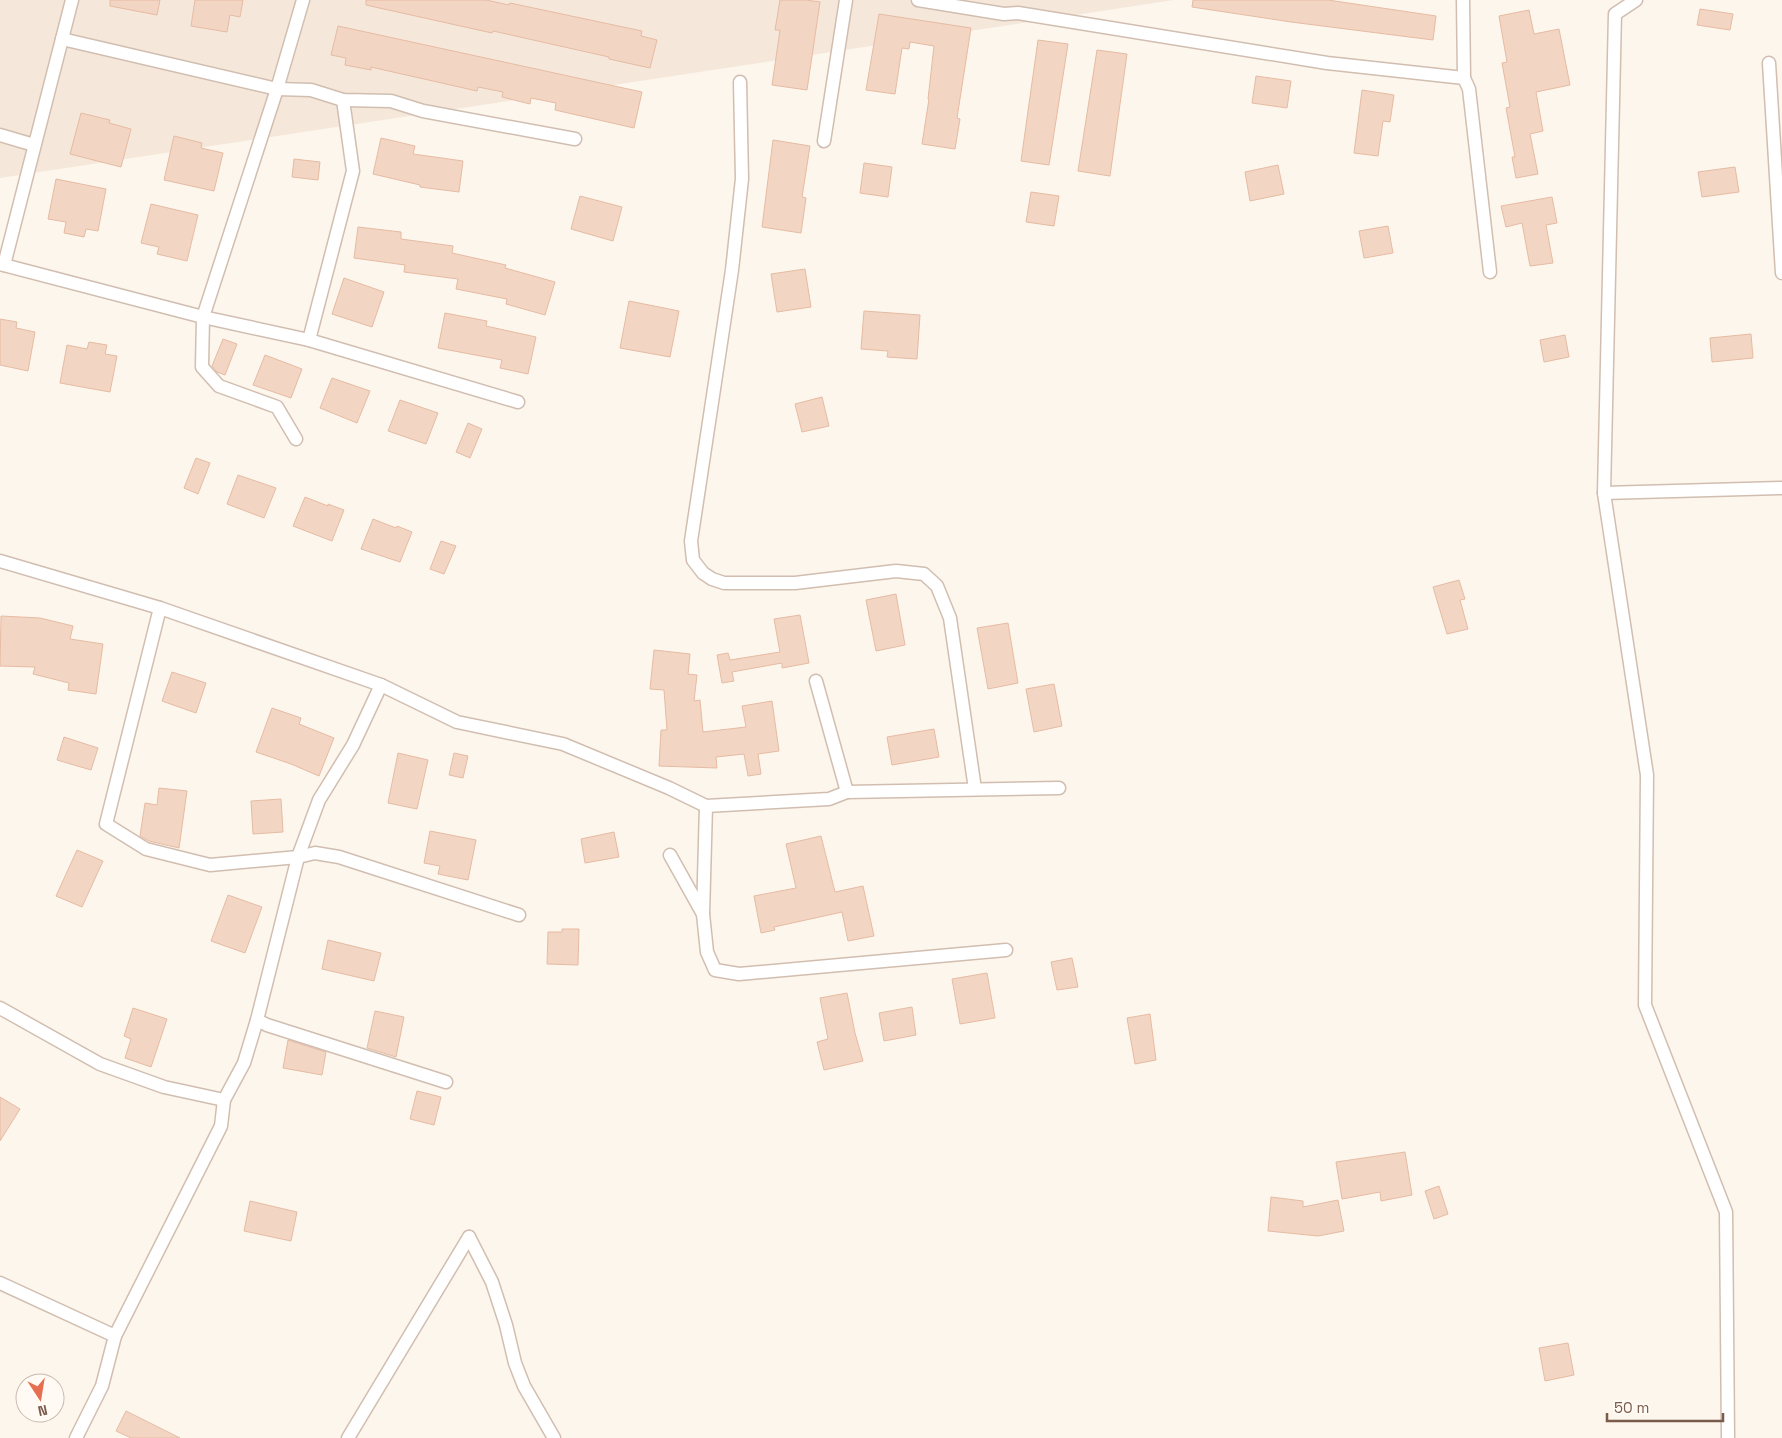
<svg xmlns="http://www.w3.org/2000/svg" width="1782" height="1438" viewBox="0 0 1782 1438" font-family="'Space Grotesk',sans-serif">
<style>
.residential{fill:#f5e8da}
.building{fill:#f3d5c3;stroke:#e6bba3}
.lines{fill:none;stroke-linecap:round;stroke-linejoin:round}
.minor-casing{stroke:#d1beb0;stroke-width:15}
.minor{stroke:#fff;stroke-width:12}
</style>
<rect width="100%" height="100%" fill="#fdf6ec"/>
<path class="residential" d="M0 0H1174L0 178Z"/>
<g class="building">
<path d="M110 0H160L157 15 110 6Z"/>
<path d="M195 0H243L240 17 230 15 227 32 191 26Z"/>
<path d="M366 0H486L509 5 510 3 642 31 641 36 657 40 650 68 609 59V57L493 31 492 33 366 5Z"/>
<path d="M780 0H806L820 2 807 90 772 85 780 30H775Z"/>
<path d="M1193 0H1328L1436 16 1433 40 1291 22 1192 7Z"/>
<path d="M1700 9 1733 14 1730 30 1697 25Z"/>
<path d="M1529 10 1534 34 1559 29 1570 85 1536 92 1543 131 1530 134 1538 174 1516 178 1512 157H1515L1506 108 1510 107 1502 63 1507 62 1499 16Z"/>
<path d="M879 14 971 28 957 118 960 119 955 149 922 144 929 99H928L934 46 910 42 909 49 902 48 895 94 866 90Z"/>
<path d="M338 26 642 92 634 128 555 110 556 103 531 98 530 104 502 97 503 92 478 87 477 91 371 67V70L345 65 346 58 331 55Z"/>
<path d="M1038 40 1068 44 1049 165 1021 161Z"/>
<path d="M1097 50 1127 54 1110 176 1078 171Z"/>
<path d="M1256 76 1291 81 1287 108 1252 103Z"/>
<path d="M1362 90 1394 95 1390 122 1383 121 1378 156 1354 153Z"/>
<path d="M81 113 110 120 109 123 131 129 121 167 70 154Z"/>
<path d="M174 136 202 143 201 148 223 153 214 191 164 180Z"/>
<path d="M381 138 415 146 413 154 463 161 459 192 420 187V185L373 174Z"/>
<path d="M773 140 810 146 802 197 806 198 801 233 762 227Z"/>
<path d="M294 159 320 162 318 180 292 177Z"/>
<path d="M864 163 892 167 888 197 860 193Z"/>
<path d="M1278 165 1284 194 1250 201 1245 172Z"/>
<path d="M1735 167 1739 192 1702 197 1698 172Z"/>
<path d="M56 179 106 189 98 231 86 229 84 237 64 233 66 222 48 219Z"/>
<path d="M1031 192 1059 196 1054 226 1026 222Z"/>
<path d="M580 196 622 207 613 241 571 229Z"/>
<path d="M1552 197 1557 223 1546 225 1553 263 1530 266 1522 223 1506 227 1501 206Z"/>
<path d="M151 204 198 215 187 261 157 254 159 247 141 243Z"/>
<path d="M1388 226 1393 253 1364 258 1359 231Z"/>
<path d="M358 227 401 232V239L453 246 452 253 506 265 505 268 555 282 545 315 506 304 507 299 456 289 458 279 404 272 405 265 354 258Z"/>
<path d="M805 269 811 307 777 312 771 274Z"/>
<path d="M344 278 384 292 372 327 332 314Z"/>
<path d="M629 301 679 311 670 357 620 348Z"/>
<path d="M864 311 920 315 917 359 887 357 888 351 861 349Z"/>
<path d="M445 313 487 321 486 326 536 337 528 374 500 368 502 360 438 348Z"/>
<path d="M0 319 17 322 16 328 35 332 28 371 0 365Z"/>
<path d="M1751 334 1753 358 1712 362 1710 338Z"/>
<path d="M1565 335 1569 357 1544 362 1540 340Z"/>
<path d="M223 339 237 344 225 375 217 372 212 366Z"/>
<path d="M89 342 107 345 105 354 117 356 110 392 60 383 67 345 87 349Z"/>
<path d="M265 355 302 369 291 398 253 385Z"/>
<path d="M332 378 370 391 357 423 320 408Z"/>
<path d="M822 397 829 426 802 432 795 404Z"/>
<path d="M400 400 438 413 426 444 388 431Z"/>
<path d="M468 423 482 429 470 458 456 452Z"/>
<path d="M196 458 210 463 198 494 184 488Z"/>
<path d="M238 475 276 488 264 518 227 504Z"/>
<path d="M305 497 328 506V504L344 510 332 541 293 526Z"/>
<path d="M373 519 396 528 397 526 412 532 400 562 361 549Z"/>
<path d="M441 541 456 546 444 574 430 569Z"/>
<path d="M1459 580 1465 599 1460 600 1468 629 1447 634 1433 587Z"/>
<path d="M896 594 905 645 876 651 866 600Z"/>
<path d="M800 615 809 663 782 668V663L732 672 734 681 722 683 717 655 728 653 730 660 780 652 774 619Z"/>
<path d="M1 616 40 618 73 626 70 639 103 644 96 694 68 690 69 683 33 674 35 667 0 666Z"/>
<path d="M1008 623 1018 683 988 689 977 628Z"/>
<path d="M654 650 690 654 688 674 697 675 694 701 700 700 703 732 746 727 742 706 772 701 779 751 758 754 761 774 748 776 744 754 716 757 717 768 659 766 661 730H667L664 690 650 689Z"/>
<path d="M172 672 206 683 196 713 162 701Z"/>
<path d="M1054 684 1062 726 1034 732 1026 689Z"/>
<path d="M272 708 301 718 299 724 334 738 319 776 291 764 256 752Z"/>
<path d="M934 729 939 757 892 765 887 737Z"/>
<path d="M64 737 98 748 91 770 57 760Z"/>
<path d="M398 753 428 760 417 809 388 803Z"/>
<path d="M454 753 468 756 463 778 449 775Z"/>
<path d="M159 788 187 791 179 848 149 841 140 836 145 803 157 805Z"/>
<path d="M281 799 283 832 253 834 251 801Z"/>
<path d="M430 831 476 840 468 880 438 874 440 866 424 863Z"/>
<path d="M614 832 619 857 585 863 581 839Z"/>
<path d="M821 836 835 892 863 886 874 936 848 941 842 912 774 927 775 930 761 933 754 896 796 888 786 844Z"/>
<path d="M77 850 103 861 82 907 56 896Z"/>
<path d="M228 895 262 907 245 953 211 941Z"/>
<path d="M562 929H579L578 965 547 964 548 932H562Z"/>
<path d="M328 940 381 953 374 981 322 969Z"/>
<path d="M1072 958 1078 987 1057 990 1051 962Z"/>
<path d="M987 973 995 1018 960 1024 952 979Z"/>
<path d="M847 993 855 1033 863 1061 824 1070 817 1042 828 1039 820 998Z"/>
<path d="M912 1007 916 1035 884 1041 879 1013Z"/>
<path d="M133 1008 167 1019 151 1067 125 1058 131 1039 124 1036Z"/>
<path d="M375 1011 404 1017 396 1057 367 1048Z"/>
<path d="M1150 1014 1156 1060 1135 1064 1127 1018Z"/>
<path d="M288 1040 326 1052 322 1075 283 1068Z"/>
<path d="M417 1091 441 1097 434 1125 410 1119Z"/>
<path d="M0 1097 20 1109 0 1141Z"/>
<path d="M1405 1152 1412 1195 1381 1201 1380 1192 1342 1199 1336 1162Z"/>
<path d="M1439 1186 1448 1214 1434 1219 1425 1191Z"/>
<path d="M1271 1197 1303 1201V1207L1338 1200 1344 1231 1318 1236 1268 1231Z"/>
<path d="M250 1201 297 1212 291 1241 244 1231Z"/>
<path d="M1568 1343 1574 1375 1545 1381 1539 1348Z"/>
<path d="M126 1411 180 1438H131L116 1431Z"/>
</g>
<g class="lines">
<defs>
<g id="minor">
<path d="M918 0 1004 14 1018 13 1327 63 1464 78"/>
<path d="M1463 0 1464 78 1469 89 1490 272"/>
<path d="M1636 0 1615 14 1604 493 1647 775 1645 1005 1726 1212 1728 1438"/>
<path d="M62 39 277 89 311 90 343 100 391 101 423 111 575 139"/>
<path d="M1769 63 1782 273"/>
<path d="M740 82 742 179 732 270 691 541 693 560 703 573 712 579 724 583H795L896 571 924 574 937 586 950 618 975 789"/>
<path d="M0 135 34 145"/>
<path d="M824 141 846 0"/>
<path d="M0 264 203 317 309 340 518 402"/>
<path d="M4 265 72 0"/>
<path d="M309 340 353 171 343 100"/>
<path d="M296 439 277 407 219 386 202 367 203 317 277 89 303 0"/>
<path d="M1604 493 1782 488"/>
<path d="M0 561 160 608 381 685 457 722 563 744 669 788 706 806 829 799 847 792 1059 788"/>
<path d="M160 608 106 824 146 849 210 865 298 857 315 853 339 857 519 915"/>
<path d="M816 681 847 792"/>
<path d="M706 806 703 914 707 952 715 970 739 974 1006 950"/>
<path d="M670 855 703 914"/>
<path d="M0 1008 100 1064 164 1087 224 1100"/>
<path d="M257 1020 267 1025 446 1082"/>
<path d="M469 1237 492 1282 506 1325 515 1363 524 1386 554 1438"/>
<path d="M0 1283 115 1336"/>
<path d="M76 1438 102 1386 115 1336 221 1126 224 1100 244 1063 257 1020 298 857 319 800 353 745 381 685"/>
<path d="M348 1438 469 1237"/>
</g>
</defs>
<use href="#minor" class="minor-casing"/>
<use href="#minor" class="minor"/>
</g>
<g transform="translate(40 1398) rotate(168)"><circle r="24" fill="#fffaf3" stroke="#cabbb1"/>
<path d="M0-4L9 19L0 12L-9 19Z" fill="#e76f51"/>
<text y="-8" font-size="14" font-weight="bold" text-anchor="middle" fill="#7a5c4d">N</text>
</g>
<path d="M1607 1413v8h116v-8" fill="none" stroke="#7a5c4d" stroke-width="2.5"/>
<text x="1614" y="1413" font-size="15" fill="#7a5c4d" stroke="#fffaf3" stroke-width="4" paint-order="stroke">50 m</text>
</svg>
